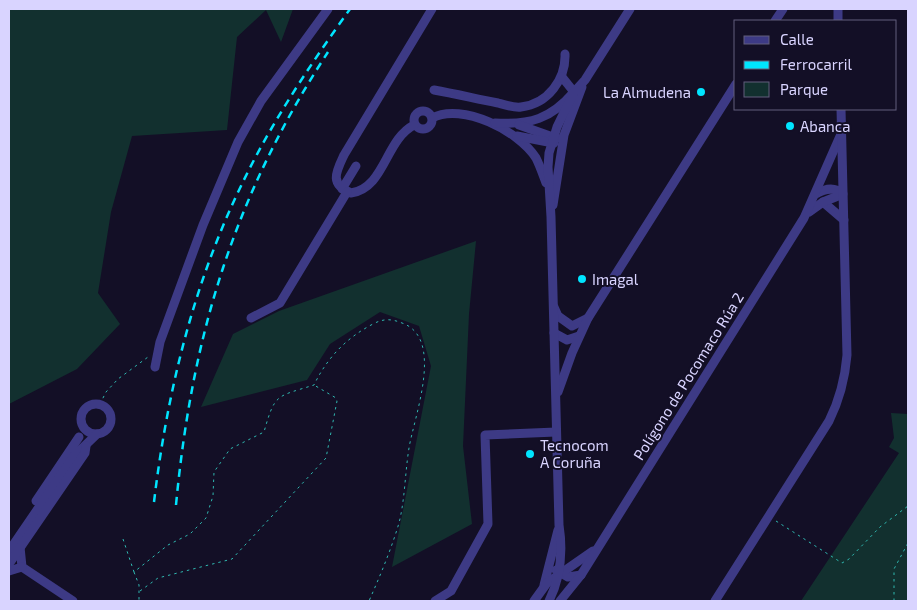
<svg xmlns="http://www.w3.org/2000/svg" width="917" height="610" viewBox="0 0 917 610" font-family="'Exo 2',sans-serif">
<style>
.green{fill:#12302f}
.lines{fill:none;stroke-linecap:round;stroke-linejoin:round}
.path{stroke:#2fb8b0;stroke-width:1;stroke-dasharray:2.5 4;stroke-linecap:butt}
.minor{stroke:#3d3a85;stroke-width:9}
.rail{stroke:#00e5ff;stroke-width:2.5;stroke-dasharray:8 6;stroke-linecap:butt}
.poi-dot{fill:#00e5ff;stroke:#130f26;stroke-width:2}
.labels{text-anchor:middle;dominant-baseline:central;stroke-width:4;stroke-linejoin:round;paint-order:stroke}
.poi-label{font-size:15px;fill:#d9d4ff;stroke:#130f26;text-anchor:start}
.street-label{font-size:15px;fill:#d9d4ff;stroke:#130f26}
</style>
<rect width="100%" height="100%" fill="#130f26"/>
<g class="green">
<path d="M9 9H293L281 42 266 10 237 37 227 130 132 136 111 212 98 293 120 324 77 369 9 404Z"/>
<path d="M476 241 469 314 463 446 472 524 392 567 431 366 419 326 380 312 330 344 307 380 201 407 233 334 279 311Z"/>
<path d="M891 413 908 414V601H801L899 453 889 447 894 438Z"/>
</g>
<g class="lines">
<g class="path">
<path d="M100 404 106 392 118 379 148 357"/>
<path d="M776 521 842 563 849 559 880 527 908 506"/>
<path d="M123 539 134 572 168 545 190 534 206 518 213 496 214 472 230 449 264 432C275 393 276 397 314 385 327 358 346 338 373 324 384 318 392 319 402 323 445 338 414 417 409 448 405 473 405 499 399 523 391 550 380 576 369 601"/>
<path d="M134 572 139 585V601"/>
<path d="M140 591 158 578 232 559 326 458 337 401 336 398 314 385"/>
<path d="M894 601V569L908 543"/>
</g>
<g class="minor">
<path d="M838 9V21"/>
<path d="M775 21 783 9"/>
<path d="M434 90C456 94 477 99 498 103 505 105 514 108 521 107 548 104 566 79 565 54"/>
<circle cx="423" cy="120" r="9"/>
<path d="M432 118C462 102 519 131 536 158 540 166 543 175 546 183"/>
<path d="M495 123C530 125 551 119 574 92L562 77"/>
<path d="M414 125C385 140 385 188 351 193 329 184 336 172 344 155L432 9"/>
<path d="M519 125 550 136 554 143"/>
<path d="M517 136 548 142 557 138"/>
<path d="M342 189 356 166"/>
<path d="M823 202 844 220"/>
<path d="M553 205 564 135 582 87"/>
<path d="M809 212 823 202 843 194C835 187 826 188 816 194"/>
<path d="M554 307 558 316 572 326 588 318"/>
<path d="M251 318 280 303 347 192"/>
<path d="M554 333 567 340 579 336"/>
<path d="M155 367 160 342 203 225 238 142 261 101 328 9"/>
<path d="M558 392 572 353 588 318 736 84"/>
<circle cx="96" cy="419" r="15"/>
<path d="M36 501 79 437"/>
<path d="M20 547 22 567 73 601"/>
<path d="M9 551 74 456 97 434"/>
<path d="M9 564 85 453 86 446"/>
<path d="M556 570 568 577 581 575"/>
<path d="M9 571 22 567"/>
<path d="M544 585 558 530"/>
<path d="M435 601 451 591 488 524 485 435 556 432"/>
<path d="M534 601 547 583 593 551"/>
<path d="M549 601C561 577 563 551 559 525L551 217 548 167 549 153 557 127 574 92 585 80 630 9"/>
<path d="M560 601 581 575 804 218 841 134"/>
<path d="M715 601 829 421C840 399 845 379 847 355L841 109"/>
</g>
<g class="rail">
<path d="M154 502C167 393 193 285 241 186 271 123 310 65 350 9"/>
<path d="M176 505C192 335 234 196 328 52"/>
</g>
</g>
<g class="poi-dot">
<circle cx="701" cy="92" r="5"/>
<circle cx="790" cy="126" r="5"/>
<circle cx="582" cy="279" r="5"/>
<circle cx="530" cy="454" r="5"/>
</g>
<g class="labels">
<g class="poi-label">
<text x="691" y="92" text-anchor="end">La Almudena</text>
<text x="800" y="126">Abanca</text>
<text x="592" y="279">Imagal</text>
<text x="540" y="445">Tecnocom<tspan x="540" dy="17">A Coruña</tspan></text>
</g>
<g class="street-label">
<text transform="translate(688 376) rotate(-58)">Polígono de Pocomaco Rúa 2</text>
</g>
</g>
<rect width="917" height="610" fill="none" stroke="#d9d4ff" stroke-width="20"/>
<rect x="734" y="20" width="162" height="90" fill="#130f26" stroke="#625e7d"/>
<rect x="744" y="36" width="25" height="8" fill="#3d3a85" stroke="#625e7d"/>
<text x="780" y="45" font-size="15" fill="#d9d4ff">Calle</text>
<rect x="744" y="61" width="25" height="8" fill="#00e5ff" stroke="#625e7d"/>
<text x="780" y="70" font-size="15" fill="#d9d4ff">Ferrocarril</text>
<rect x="744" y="82" width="25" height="15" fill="#12302f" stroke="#625e7d"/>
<text x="780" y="95" font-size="15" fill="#d9d4ff">Parque</text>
</svg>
